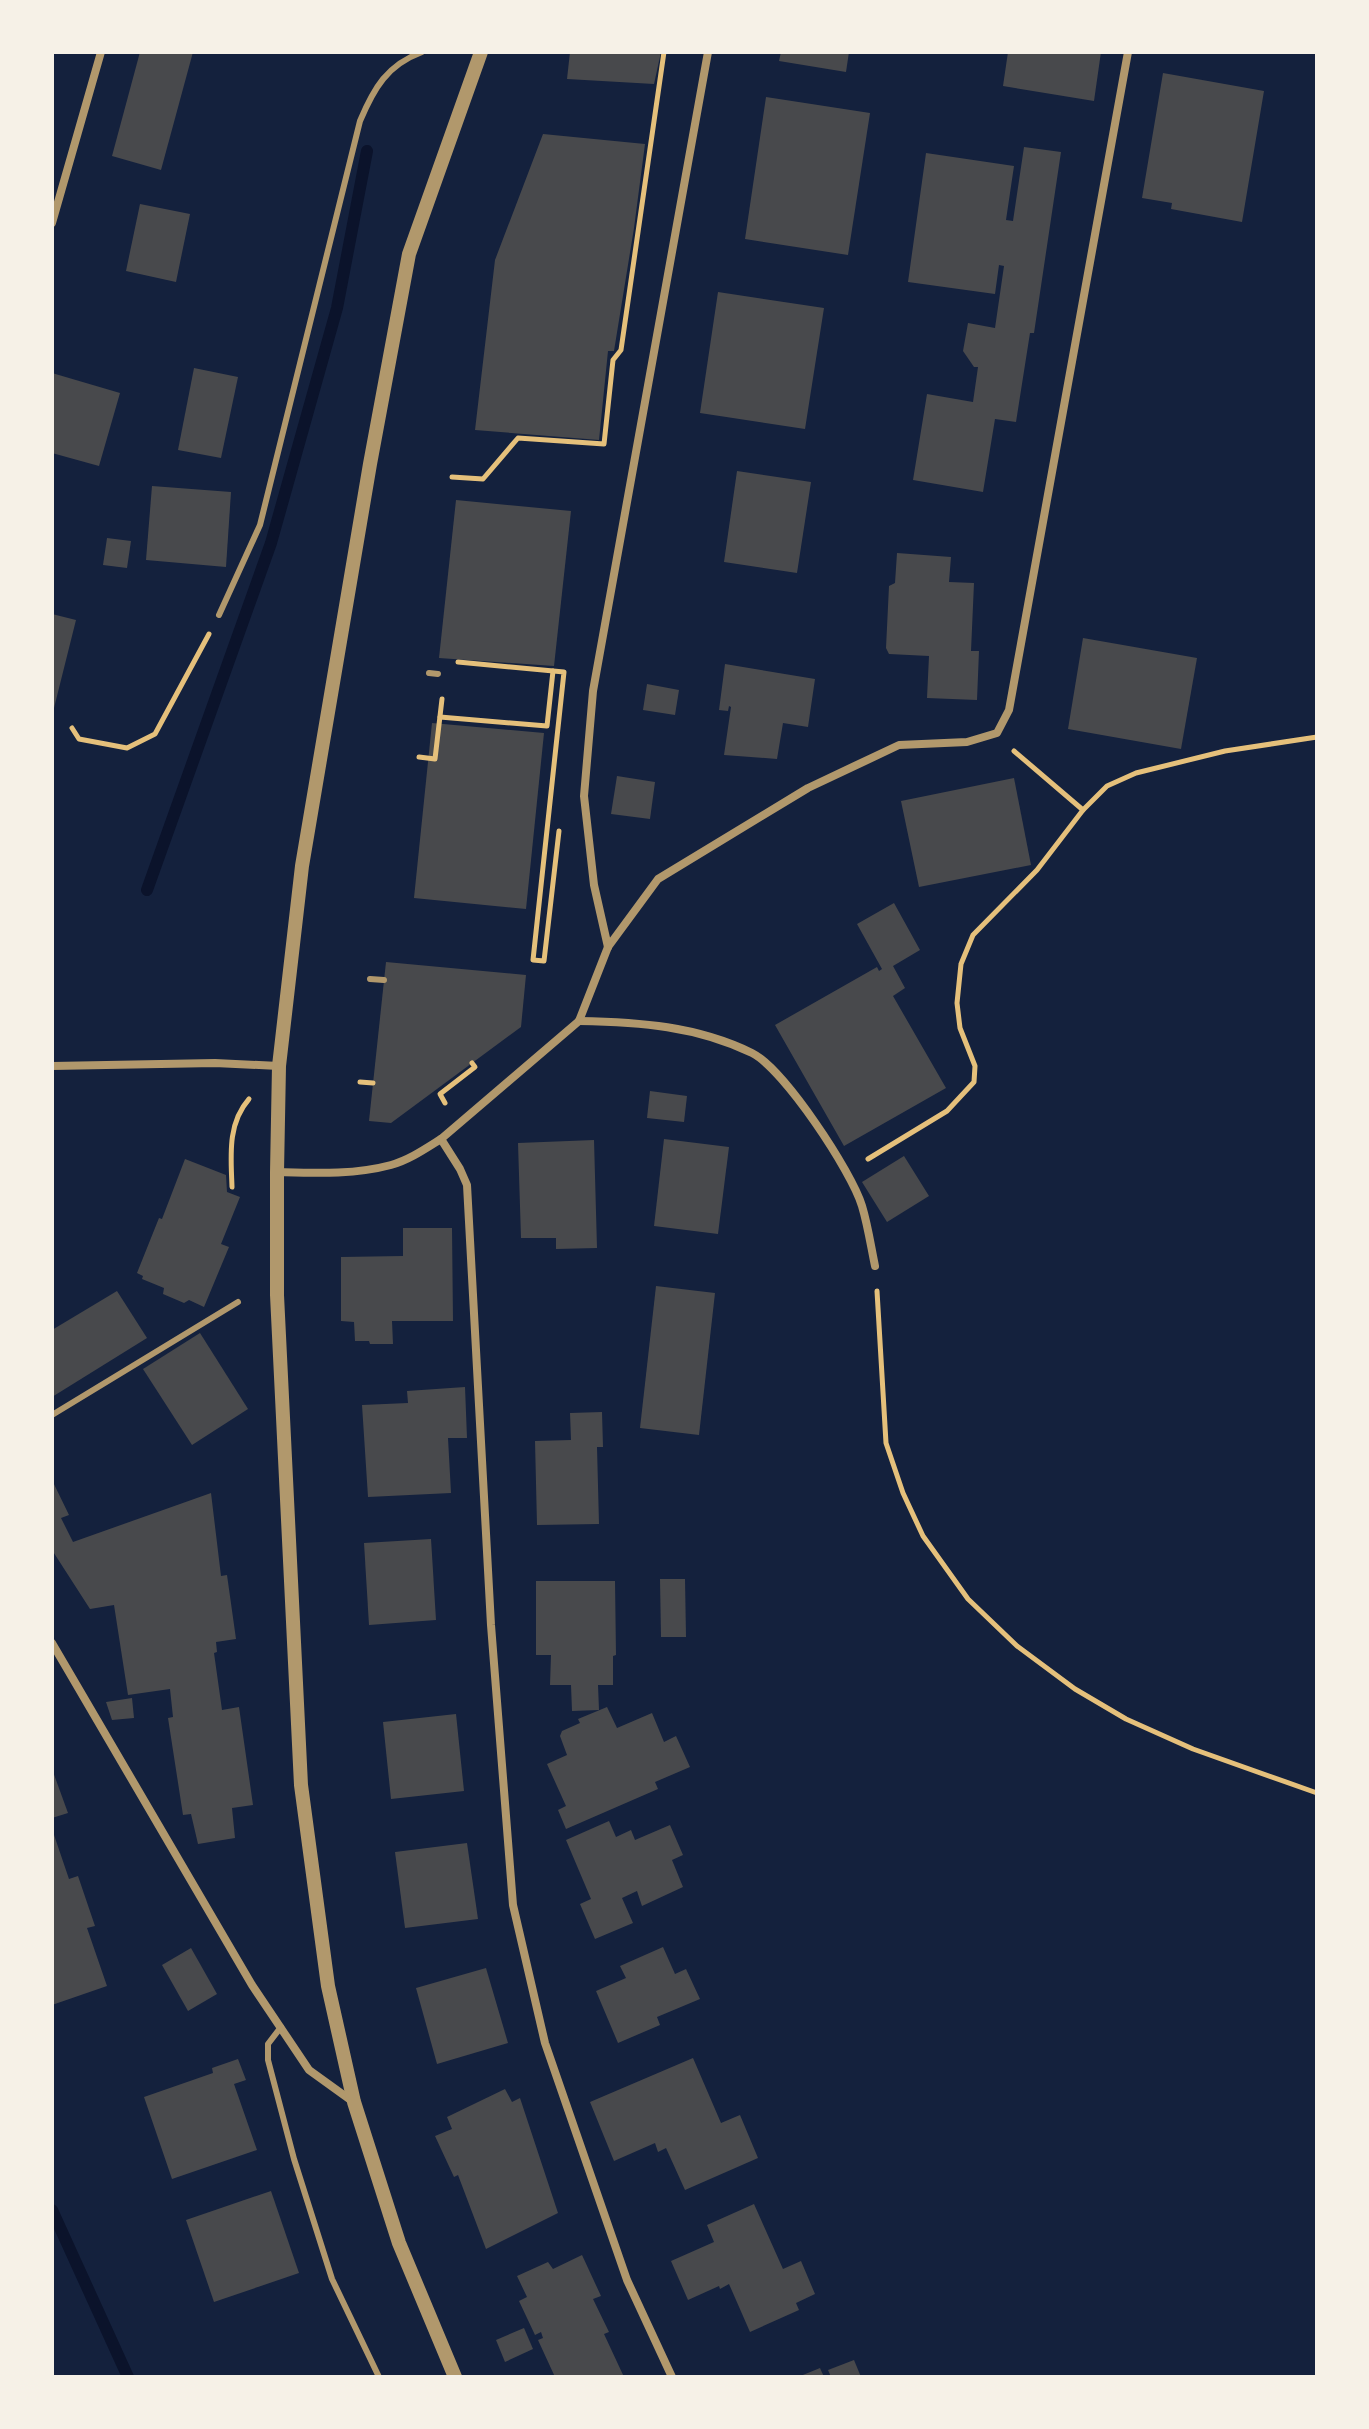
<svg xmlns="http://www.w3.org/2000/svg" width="1369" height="2429" viewBox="0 0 1369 2429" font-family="'Golos Text',sans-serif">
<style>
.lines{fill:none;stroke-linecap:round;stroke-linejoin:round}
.stream{stroke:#0b132b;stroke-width:12}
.building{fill:#48494c}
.path{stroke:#e5c07b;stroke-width:5}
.service{stroke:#b1986c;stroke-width:6}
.minor{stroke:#b1986c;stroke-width:8}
.tertiary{stroke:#b1986c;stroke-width:14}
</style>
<rect width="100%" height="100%" fill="#14213d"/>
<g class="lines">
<g class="stream">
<path d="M147 890 271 543 337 308 367 151"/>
<path d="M52 2210 128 2377"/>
</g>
</g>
<g class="building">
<path d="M140 52H193L161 170 112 156Z"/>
<path d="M570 52H661L654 84 567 79Z"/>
<path d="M781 52H849L846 72 779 61Z"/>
<path d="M1008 52H1101L1094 101 1003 86Z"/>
<path d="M1163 73 1264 91 1242 222 1171 209 1172 203 1142 198Z"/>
<path d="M766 97 870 113 848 255 745 239Z"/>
<path d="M543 134 645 144 634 228 614 351H608L599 440 475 430 495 260Z"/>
<path d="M1024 147 1061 152 1034 333H1030L1016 422 995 419 983 492 913 480 927 394 973 402 978 367H974L963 351 968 323 995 328 1004 266 999 265 995 294 908 282 926 153 1014 166 1006 220 1013 221Z"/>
<path d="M140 204 190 214 176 282 126 271Z"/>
<path d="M718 292 824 308 805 429 700 413Z"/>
<path d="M194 368 238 377 221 458 178 450Z"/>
<path d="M52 373 120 393 99 466 52 453Z"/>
<path d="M737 471 811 482 797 573 724 562Z"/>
<path d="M152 486 231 492 226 567 146 560Z"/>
<path d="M456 500 571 511 554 666 439 658Z"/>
<path d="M107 538 131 541 127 568 103 565Z"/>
<path d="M897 553 951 557 949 582 974 583 971 651H979L977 700 927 698 929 656 889 654 886 648 889 586 895 583Z"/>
<path d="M52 614 76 620 53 712H52Z"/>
<path d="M1083 638 1197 658 1181 749 1068 729Z"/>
<path d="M725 664 815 679 808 727 783 723 777 759 724 755 731 707 729 706 728 711 719 710Z"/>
<path d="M647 684 679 690 675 715 643 710Z"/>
<path d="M432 723 544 733 526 909 414 898Z"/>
<path d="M617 776 655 782 650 819 611 814Z"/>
<path d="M1014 778 1031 865 919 887 901 801Z"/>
<path d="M894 903 920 950 893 966 905 988 893 996 946 1088 844 1146 775 1025 877 967 879 971 882 969 857 924Z"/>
<path d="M386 962 526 975 521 1027 391 1123 369 1121Z"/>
<path d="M650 1091 687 1096 684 1122 647 1118Z"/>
<path d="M664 1139 729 1147 718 1234 654 1226Z"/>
<path d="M594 1140 597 1248 556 1249V1238H521L518 1143Z"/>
<path d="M904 1156 929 1196 887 1222 862 1182Z"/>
<path d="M185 1159 226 1175 227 1192 240 1197 221 1244 229 1247 204 1307 189 1300 184 1303 163 1294 164 1288 142 1279 143 1276 137 1273 159 1218 162 1219Z"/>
<path d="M403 1228H452L453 1321H392L393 1344H370L369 1341H355L354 1322 341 1321V1257L403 1256Z"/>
<path d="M656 1286 715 1293 699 1435 640 1428Z"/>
<path d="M117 1291 147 1338 52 1397V1330Z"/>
<path d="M200 1333 248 1409 192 1445 143 1369Z"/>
<path d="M465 1387 467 1438H448L451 1493 368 1497 362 1405 408 1403 407 1391Z"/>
<path d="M602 1412 603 1447H597L599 1524 537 1525 535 1441 571 1440 570 1413Z"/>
<path d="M52 1480 69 1515 61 1518 73 1542 211 1493 221 1576 227 1575 236 1639 216 1642 217 1652 214 1653 222 1710 239 1707 253 1805 232 1808 235 1838 198 1844 191 1814 183 1815 168 1718 173 1717 170 1689 128 1695 114 1605 90 1609 52 1550Z"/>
<path d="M431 1539 436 1620 369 1625 364 1543Z"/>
<path d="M660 1579H685L686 1637H661Z"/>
<path d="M536 1581H615L616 1655 613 1656V1685H598L599 1710 572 1711 571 1685H550L551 1655H536Z"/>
<path d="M132 1698 134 1718 112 1720 106 1702Z"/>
<path d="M607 1707 617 1728 652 1713 664 1742 676 1736 690 1767 655 1782 658 1789 566 1829 558 1810 566 1806 547 1764 567 1755 560 1736 562 1731 580 1723 578 1719Z"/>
<path d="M456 1714 464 1791 391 1799 383 1722Z"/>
<path d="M52 1769 68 1813 52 1818Z"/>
<path d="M609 1821 616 1837 631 1830 635 1840 670 1825 683 1855 672 1860 683 1887 642 1906 637 1891 622 1898 633 1923 595 1939 580 1904 591 1899 566 1840Z"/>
<path d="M52 1829 69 1879 78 1876 95 1926 87 1928 107 1986 52 2005Z"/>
<path d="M467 1843 478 1919 405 1928 395 1852Z"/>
<path d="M663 1947 675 1974 686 1969 700 1999 657 2017 660 2025 618 2043 596 1991 626 1978 620 1966Z"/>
<path d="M191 1948 217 1994 188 2011 162 1965Z"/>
<path d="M486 1968 508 2043 437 2064 416 1988Z"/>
<path d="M693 2058 721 2123 740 2115 758 2158 685 2190 666 2148 658 2152 655 2143 614 2161 590 2102Z"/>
<path d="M238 2059 246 2080 234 2084 257 2150 172 2179 144 2097 213 2073 212 2068Z"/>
<path d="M505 2089 512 2102 520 2098 558 2213 486 2249 458 2175 454 2177 435 2136 452 2129 447 2117Z"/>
<path d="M271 2191 299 2273 214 2302 186 2220Z"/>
<path d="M754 2204 783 2269 801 2261 815 2294 796 2303 799 2310 750 2332 729 2284 720 2289 719 2286 688 2300 671 2261 714 2242 707 2225Z"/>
<path d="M582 2255 601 2296 593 2299 609 2332 604 2334 624 2377H555L538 2340 543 2338 541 2332 535 2335 519 2301 527 2297 517 2276 548 2262 553 2269Z"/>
<path d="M524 2328 533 2349 505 2362 496 2340Z"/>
<path d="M854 2360 861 2377H831L828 2370Z"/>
<path d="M820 2368 824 2377H798Z"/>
</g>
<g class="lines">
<g class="path">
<path d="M452 477 483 479 518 438 604 444 613 360 621 350 664 52"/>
<path d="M458 662 564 672 533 960 544 961 559 831"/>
<path d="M440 717 547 726 553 671"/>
<path d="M72 728 79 739 127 748 155 734 209 634"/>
<path d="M419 757 435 759 442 699"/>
<path d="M1083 810 1107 786 1136 773 1225 751 1317 737"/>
<path d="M360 1082 373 1083"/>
<path d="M445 1103 440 1094 475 1067 472 1063"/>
<path d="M868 1159 947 1111 974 1082 975 1066 960 1028 957 1003 961 964 973 935 1037 870 1083 810 1014 751"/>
<path d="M232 1187C231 1157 227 1124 249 1099"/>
<path d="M877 1291 886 1443 903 1493 923 1536 968 1599 1017 1646 1075 1689 1126 1719 1193 1749 1317 1793"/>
</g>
<g class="service">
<path d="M219 615 260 525 360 121C374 88 387 65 422 52"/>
<path d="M429 673 438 674"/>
<path d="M370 979 384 980"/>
<path d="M52 1415 238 1302"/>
<path d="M281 2027 268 2044V2060L294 2159 332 2279 379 2377"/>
</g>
<g class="minor">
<path d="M52 223 101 52"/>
<path d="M608 947 594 885 584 796 593 691 708 52"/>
<path d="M579 1021C639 1022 697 1026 752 1053 784 1069 852 1172 862 1206 868 1226 871 1247 875 1266"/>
<path d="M52 1066 215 1063 279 1066"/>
<path d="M441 1139 460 1169 467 1185 491 1625 513 1905 545 2043 627 2280 672 2377"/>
<path d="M277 1172C314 1173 354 1175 391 1165 409 1160 425 1149 441 1139L579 1021 608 947 658 879 808 788 899 745 967 742 997 733 1009 710 1128 52"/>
<path d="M52 1643 252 1985 309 2070 352 2101"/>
</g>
<path class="tertiary" d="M455 2377 399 2243 354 2102 328 1986 301 1785 277 1295V1172L279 1066 302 866 370 464 409 254 481 52"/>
</g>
<rect width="1369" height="2429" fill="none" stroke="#f6f1e7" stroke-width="108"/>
</svg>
